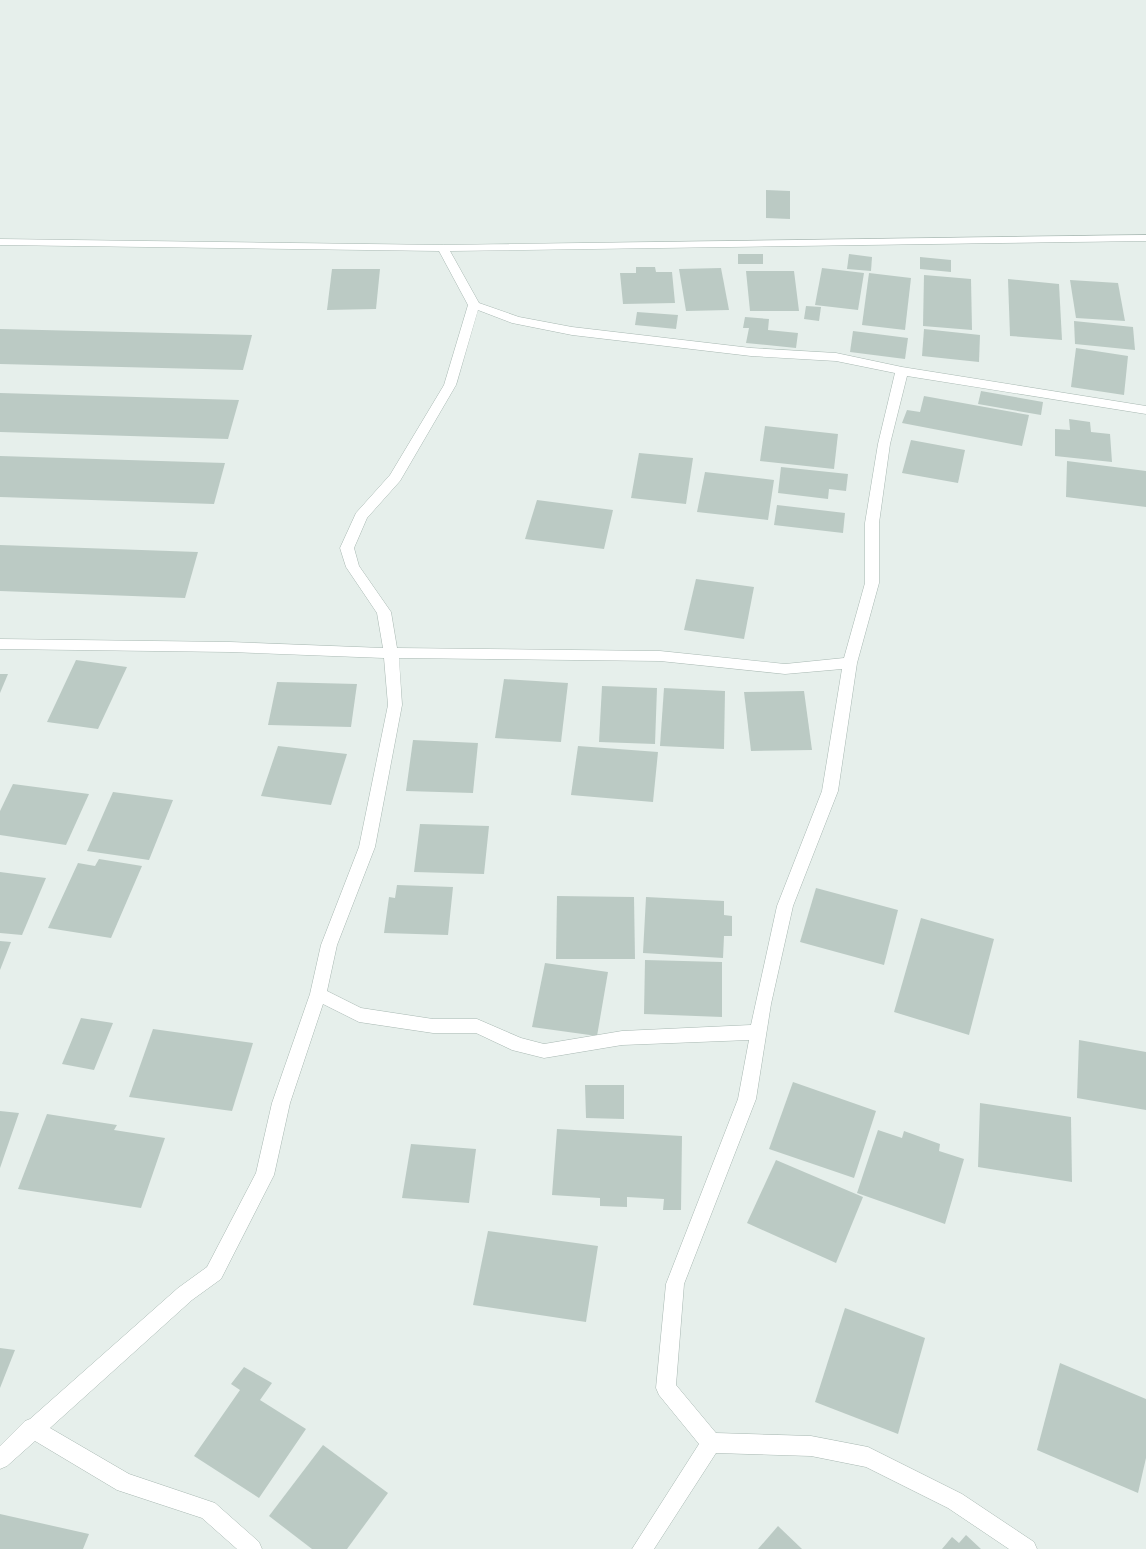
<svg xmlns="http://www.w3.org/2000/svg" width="1146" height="1549" viewBox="0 0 1146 1549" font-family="'Nunito Sans',sans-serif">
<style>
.building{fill:#bbcac4}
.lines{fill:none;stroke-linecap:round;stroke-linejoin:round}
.minor-casing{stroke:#a8b8b2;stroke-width:1}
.minor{fill:#fff;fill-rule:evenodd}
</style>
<rect width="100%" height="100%" fill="#e6efeb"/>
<g class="building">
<path d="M766 190 790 191V219L766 218Z"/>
<rect x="738" y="254" width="25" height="10"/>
<path d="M849 254 872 257 871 271 847 269Z"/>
<path d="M920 257 951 260V272L920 269Z"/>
<path d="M636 267H655L656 272H672L675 303 623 304 620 273H636Z"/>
<path d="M721 268 729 310 686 311 679 269Z"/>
<path d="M822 268 864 273 858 310 815 305Z"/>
<path d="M332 269H380L376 309 327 310Z"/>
<path d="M746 271H794L799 311H750Z"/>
<path d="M869 273 911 278 905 330 862 325Z"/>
<path d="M924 275 971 279 972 330 923 326Z"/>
<path d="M1008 279 1059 284 1062 340 1010 336Z"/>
<path d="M1070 280 1118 283 1125 321 1076 318Z"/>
<path d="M806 306 821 307 819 321 804 319Z"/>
<path d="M637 312 678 315 676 329 635 325Z"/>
<path d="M745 317 769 319 768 330 798 333 796 348 746 343 749 328H743Z"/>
<path d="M1074 321 1133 327 1135 350 1075 344Z"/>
<path d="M0 329 252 335 243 370 0 364Z"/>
<path d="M924 329 980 335 979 362 922 356Z"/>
<path d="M853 331 908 338 905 359 850 352Z"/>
<path d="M1076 348 1128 356 1124 395 1071 387Z"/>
<path d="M981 391 1043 402 1041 415 978 404Z"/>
<path d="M0 393 239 400 228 439 0 432Z"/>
<path d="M924 396 1029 415 1022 446 902 423 907 410 920 412Z"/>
<path d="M1069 419 1090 422 1091 432 1110 434 1112 462 1055 456V429L1070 430Z"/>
<path d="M765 426 838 434 834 469 760 461Z"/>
<path d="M911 440 965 450 958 483 902 473Z"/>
<path d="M639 453 693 458 686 504 631 498Z"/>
<path d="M0 456 225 463 214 504 0 497Z"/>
<path d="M1067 461 1146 471V507L1066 497Z"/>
<path d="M781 467 848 474 846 491 829 489 828 499 778 493Z"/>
<path d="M705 472 774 480 768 520 697 512Z"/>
<path d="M537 500 613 510 604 549 525 539Z"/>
<path d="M777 505 845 513 843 533 774 525Z"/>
<path d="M0 545 198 552 185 598 0 591Z"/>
<path d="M696 579 754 587 744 639 684 630Z"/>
<path d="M76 660 127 667 98 729 47 722Z"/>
<path d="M0 674H8L0 693Z"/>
<path d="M504 679 568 683 561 742 495 738Z"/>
<path d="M277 682 357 684 351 727 268 725Z"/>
<path d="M602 686 657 688 655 744 599 742Z"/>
<path d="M664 688 725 691 724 749 660 746Z"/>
<path d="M804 691 812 750 751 751 744 692Z"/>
<path d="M413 740 478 743 473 793 406 791Z"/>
<path d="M278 746 347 754 331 805 261 796Z"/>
<path d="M578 746 658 752 653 802 571 795Z"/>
<path d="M13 784 89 794 66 845 0 835V811Z"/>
<path d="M113 792 173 800 149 860 87 851Z"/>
<path d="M420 824 489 826 484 874 414 872Z"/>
<path d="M99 859 142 866 111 938 48 928 78 863 95 866Z"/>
<path d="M0 872 46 878 22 935 0 933Z"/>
<path d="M397 885 453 887 448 935 384 933 389 897 395 898Z"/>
<path d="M816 888 898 910 884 965 800 942Z"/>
<path d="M557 896 634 897 635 959H556Z"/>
<path d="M646 897 724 901V915L732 916V936H724L723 958 643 953Z"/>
<path d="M921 918 994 939 969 1035 894 1012Z"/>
<path d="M0 941 11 942 0 970Z"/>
<path d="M645 960 722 962V1017L644 1014Z"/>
<path d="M545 963 608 972 597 1036 532 1027Z"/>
<path d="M81 1018 113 1023 94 1070 62 1064Z"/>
<path d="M153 1029 253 1043 232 1111 129 1097Z"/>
<path d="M1079 1040 1146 1052V1110L1077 1098Z"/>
<path d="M793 1082 876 1111 854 1178 769 1149Z"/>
<path d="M585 1085H624V1119L586 1118Z"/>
<path d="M980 1103 1071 1117 1072 1182 978 1167Z"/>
<path d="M0 1111 19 1113 0 1168Z"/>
<path d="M47 1114 117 1125 114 1130 165 1138 141 1208 18 1189Z"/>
<path d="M557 1129 682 1136 681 1210H663L664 1199 627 1197V1207L600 1206V1198L552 1195Z"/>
<path d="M878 1130 902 1138 904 1131 940 1144 939 1151 964 1159 945 1224 857 1193Z"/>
<path d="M411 1144 476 1149 469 1203 402 1198Z"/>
<path d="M776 1160 863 1197 836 1263 747 1223Z"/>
<path d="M488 1231 598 1246 586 1322 473 1305Z"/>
<path d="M845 1308 925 1338 898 1434 815 1402Z"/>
<path d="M0 1348 15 1350 0 1388Z"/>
<path d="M1060 1363 1146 1399V1458L1138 1493 1037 1450Z"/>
<path d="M244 1367 272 1383 260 1400 306 1429 259 1498 194 1456 240 1390 231 1384Z"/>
<path d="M323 1445 388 1493 347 1549H312L269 1516Z"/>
<path d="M0 1514 89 1534 83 1549H0Z"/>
<path d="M778 1526 802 1549H758Z"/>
<path d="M966 1535 981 1549H942L952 1537 959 1543Z"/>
</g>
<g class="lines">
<defs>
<path id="minor" d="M1146 235V241L450 251 479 303 519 317 572 327 751 348 836 353 902 367 1146 406V414L907 376 890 444 879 523V583L857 663 838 791 793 906 771 1004 756 1099 684 1284 676 1385 716 1433 811 1436 868 1447 962 1494 1034 1542 1037 1549H1009L948 1508 866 1467 811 1456 716 1453 654 1549H632L699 1444 659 1395 656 1388 666 1284 738 1099 749 1040 622 1045 544 1058 512 1050 476 1033H433L359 1022 323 1004 290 1103 274 1175 221 1279 192 1300 50 1428 129 1474 215 1503 259 1542 262 1549H237L202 1518 117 1490 35 1441 7 1466 0 1469V1446L25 1421 30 1419 178 1288 207 1267 256 1173 272 1103 310 994 321 945 359 847 388 705 384 658 230 652 0 649V639L230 642 383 648 377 613 346 567 340 548 356 513 390 475 444 385 468 305 439 251 0 245V239L443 245ZM478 310 512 323 572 335 751 356 836 361 895 373 878 444 865 523V583L844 658 785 664 660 651 397 648 391 612 359 566 354 548 367 518 400 481 456 385ZM399 658 660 661 785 674 842 669 822 791 777 906 751 1025 622 1031 544 1044 521 1038 477 1019H433L361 1008 327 991 337 945 375 847 402 705Z"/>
</defs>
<use href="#minor" class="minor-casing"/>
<use href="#minor" class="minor"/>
</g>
</svg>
